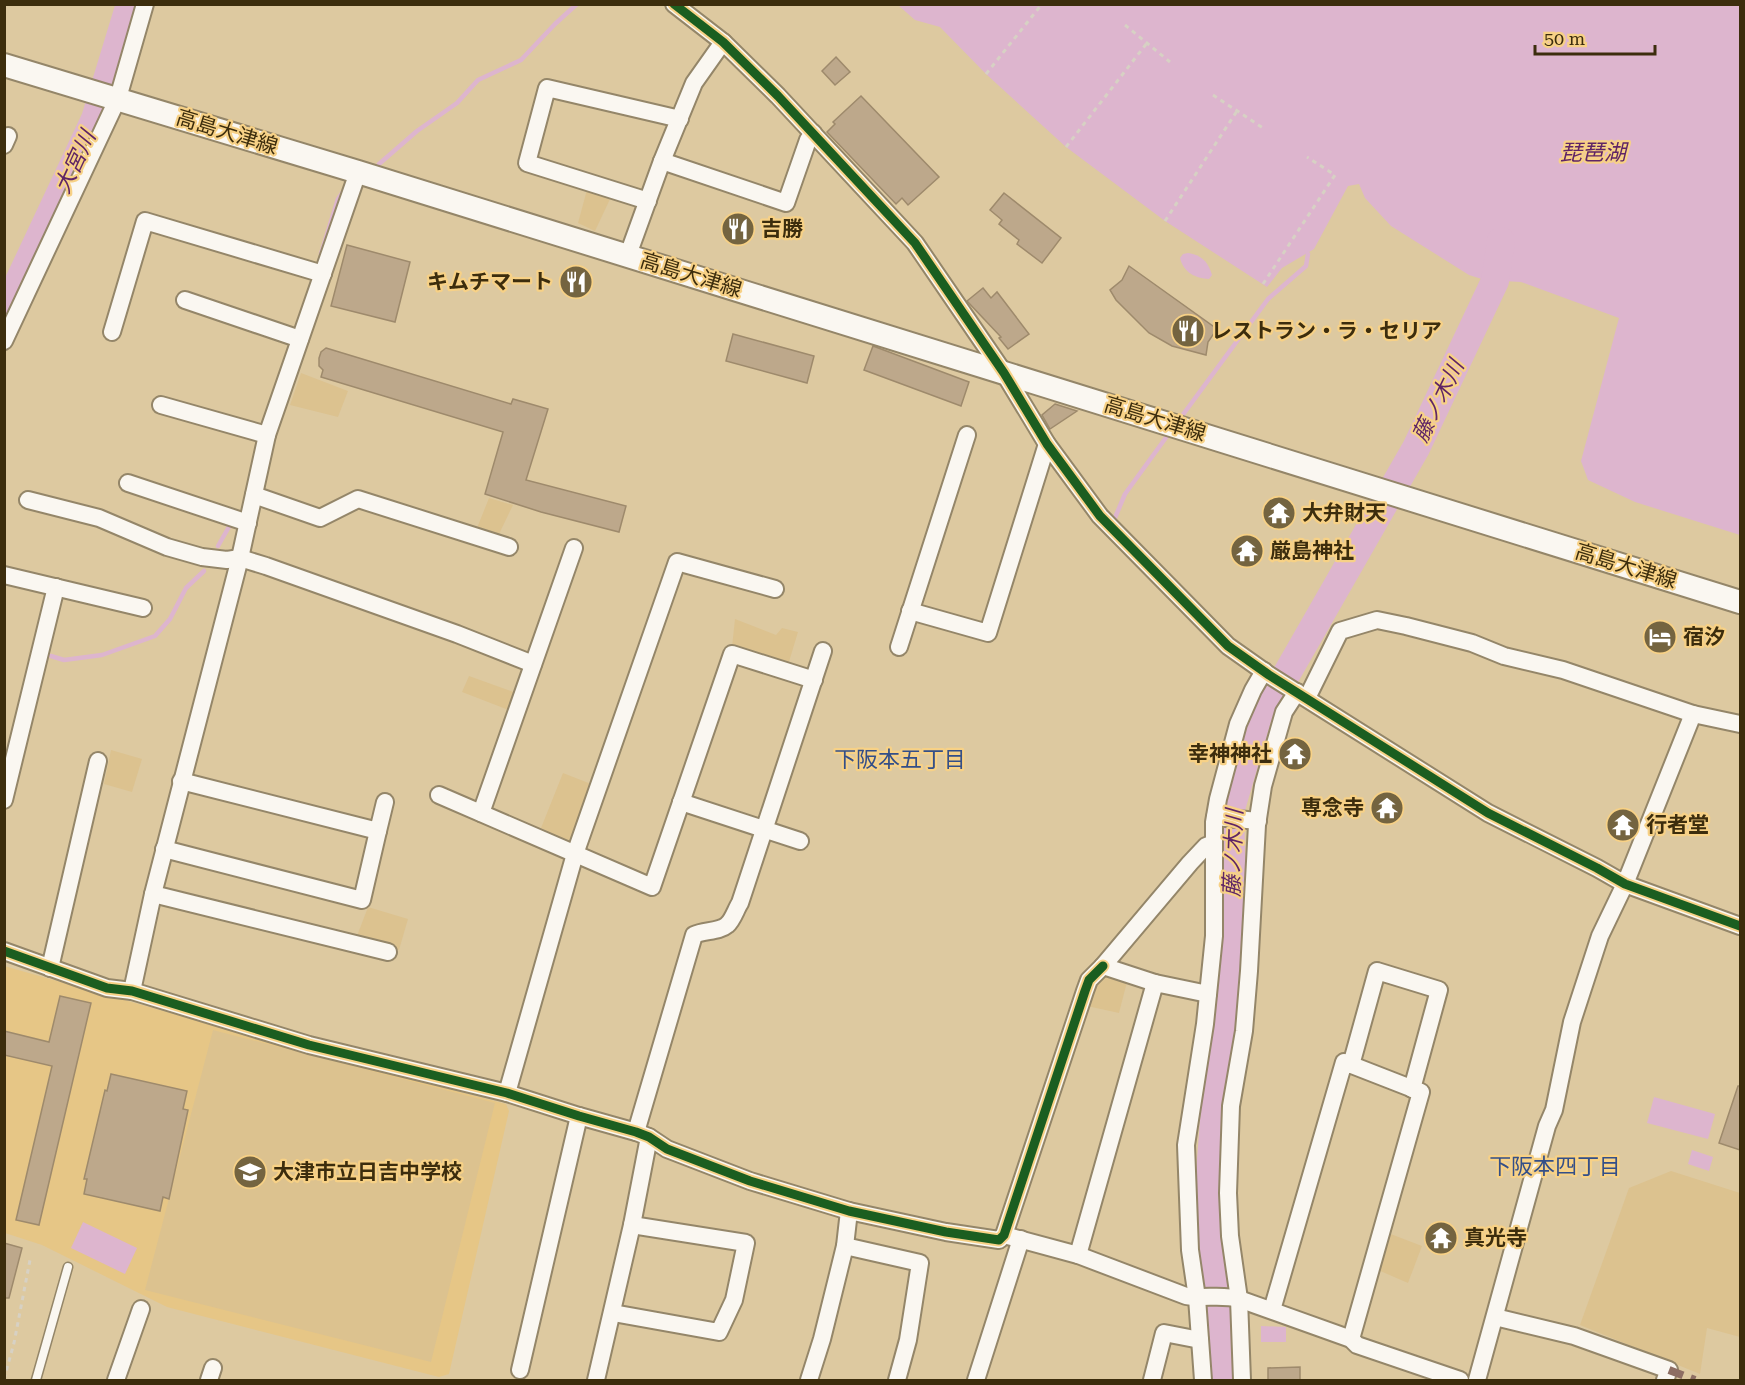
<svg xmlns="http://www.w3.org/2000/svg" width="1745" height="1385" viewBox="0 0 1745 1385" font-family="'Roboto Serif','Noto Sans JP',serif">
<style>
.built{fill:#e6c686}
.green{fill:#dcc28f}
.water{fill:#ddb5ce}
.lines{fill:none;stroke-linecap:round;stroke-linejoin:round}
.stream{stroke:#ddb5ce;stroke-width:4.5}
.river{stroke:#ddb5ce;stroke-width:28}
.building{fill:#bda88b;stroke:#9e8a6c;stroke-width:1.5}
.service-casing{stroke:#948669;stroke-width:11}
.minor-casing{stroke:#948669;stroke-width:20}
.secondary-casing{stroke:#948669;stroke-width:26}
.path{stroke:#d7d1c4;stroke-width:3;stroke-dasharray:4.5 4.5;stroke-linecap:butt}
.service{stroke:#faf7f1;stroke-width:8}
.minor{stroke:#faf7f1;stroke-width:16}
.secondary{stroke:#faf7f1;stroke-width:22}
.quiet{stroke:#8d6e63;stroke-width:8;stroke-dasharray:15 8;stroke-linecap:butt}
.cycleway-casing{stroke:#f7d186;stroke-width:13}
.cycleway{stroke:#1b5e20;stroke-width:9}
.labels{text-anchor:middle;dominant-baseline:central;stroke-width:4.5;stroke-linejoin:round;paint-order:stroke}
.street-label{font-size:21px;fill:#3c2d0d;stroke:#f7d186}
.poi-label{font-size:21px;font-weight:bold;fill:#3c2d0d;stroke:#f7d186;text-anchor:start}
.water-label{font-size:22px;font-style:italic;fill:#5f2566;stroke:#f7d186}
.neighbourhood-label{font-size:22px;fill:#344f88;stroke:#f7d186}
</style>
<rect width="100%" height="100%" fill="#ddc9a0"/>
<path class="built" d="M4 966 305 1051 506 1104 509 1111 449 1374 439 1377 167 1307 42 1245 5 1233Z"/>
<g class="green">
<path d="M588 186 611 197 595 231 578 223Z"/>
<path d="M301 373 348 391 338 417 290 405Z"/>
<path d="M489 498 513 505 499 534 477 528Z"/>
<path d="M735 619 776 635 782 628 798 632 788 665 732 647Z"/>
<path d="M469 676 516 693 511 711 462 692Z"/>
<path d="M111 750 142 759 132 792 104 784Z"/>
<path d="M563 773 591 784 572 844 541 828Z"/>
<path d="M368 907 408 919 399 950 357 936Z"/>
<path d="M1105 969 1128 978 1119 1013 1087 1006 1094 983Z"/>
<path d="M213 1030 495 1103 431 1362 145 1290Z"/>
<path d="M1671 1171 1740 1193V1337L1707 1328 1700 1374 1580 1325 1629 1188Z"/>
<path d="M1388 1233 1422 1246 1408 1283 1378 1270Z"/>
</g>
<g class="water">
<path d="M898 5H1740V535L1635 502 1588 480 1581 461 1619 318 1521 282 1485 280 1469 275 1391 226 1365 198 1359 184 1348 186 1314 249 1282 268 1267 287 1165 221 1066 147 986 74 940 27 915 20Z"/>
<path d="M1188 253C1202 255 1208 262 1212 275L1209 279C1195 278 1184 273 1180 258L1183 254Z"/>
<path d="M1654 1097 1715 1114 1708 1139 1647 1123Z"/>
<path d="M1692 1150 1713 1157 1709 1171 1688 1164Z"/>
<path d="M83 1222 137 1248 125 1274 71 1248Z"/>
<path d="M1261 1326 1286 1327V1342H1261Z"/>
</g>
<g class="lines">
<g class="stream">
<path d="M379 164 417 131 457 103 478 80 521 60 555 24 577 4"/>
<path d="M321 254 338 199 345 189"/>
<path d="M1179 420 1268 299 1306 266 1308 254"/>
<path d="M1114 520 1125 494 1170 432"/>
<path d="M218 546 230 525"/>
<path d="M51 656 64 660 102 655 155 636 170 619 186 588 204 571"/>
</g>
<g class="river">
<path d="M4 313 95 119 130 4"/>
<path d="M1224 1380 1208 1198 1232 891 1230 812 1258 716 1286 675 1416 448 1495 281 1501 241"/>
</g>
</g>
<g class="building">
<path d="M836 57 850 72 835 85 822 71Z"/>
<path d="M861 96 939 177 908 205 902 198 896 204 827 132 835 124 833 122Z"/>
<path d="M1004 193 1061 238 1042 263 1017 244 1019 240 999 224 1002 220 990 210Z"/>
<path d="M347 245 410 262 395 322 331 306Z"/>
<path d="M1129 266 1217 329 1208 342 1206 355 1172 346 1149 333 1116 300 1110 290 1122 280Z"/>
<path d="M983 288 991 298 997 292 1029 334 1008 349 999 338 1001 337 967 301Z"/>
<path d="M733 334 814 356 807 383 726 361Z"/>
<path d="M873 346 969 382 961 406 864 370Z"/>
<path d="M326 348 511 404 513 399 548 409 526 480 626 506 619 532 541 512 485 494 503 432 321 377 323 370 319 366V358L321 352Z"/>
<path d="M1055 404 1077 411 1050 429 1042 415Z"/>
<path d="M60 996 91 1003 39 1225 16 1220 52 1066 4 1055V1031L49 1042Z"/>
<path d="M111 1074 187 1091 183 1109 188 1110 169 1199 163 1197 160 1211 84 1194 87 1179H84L105 1090 107 1091Z"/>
<path d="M1738 1086H1740V1150L1719 1143Z"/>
<path d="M4 1243 22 1248 9 1298H4Z"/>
<path d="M1300 1367V1380H1268V1368Z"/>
</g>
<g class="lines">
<defs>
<path id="service" d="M36 1380 68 1267"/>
<g id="minor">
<path d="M674 4 723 42 778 96 915 243 1004 373 1047 444 1100 516 1228 646 1269 675 1488 813 1597 868 1625 884 1740 926"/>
<path d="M4 145 8 136"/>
<path d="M662 161 786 203 808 140 813 133"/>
<path d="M648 201 527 163 547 88 680 119"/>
<path d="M628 255 662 161 694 83 723 42"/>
<path d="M185 300 300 339"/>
<path d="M112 332 145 221 323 274"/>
<path d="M4 341 118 98 145 4"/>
<path d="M161 405 267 435"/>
<path d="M128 483 248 523"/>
<path d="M254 495 320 518 358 499 509 547"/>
<path d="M28 500 99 518 167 547 202 557 227 560 240 558 266 566 457 634 533 664"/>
<path d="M4 575 143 608"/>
<path d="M910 611 988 633 1047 444"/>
<path d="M899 647 967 435"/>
<path d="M1307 698 1340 631 1377 620 1406 626 1472 643 1504 656 1563 670 1693 714 1740 724"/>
<path d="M181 781 378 831 385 802"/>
<path d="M439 795 652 887 732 654 814 680"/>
<path d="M4 800 56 587"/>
<path d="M681 802 800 841"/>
<path d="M481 813 574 548"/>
<path d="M1215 817 1258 821"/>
<path d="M164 849 362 900 378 831"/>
<path d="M153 894 388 952"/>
<path d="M4 951 107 988 132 991 309 1045 507 1093 579 1116 636 1132 649 1137 667 1149 750 1181 849 1211 946 1232 999 1240 1004 1235 1085 991 1089 980 1103 966"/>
<path d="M50 968 98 761"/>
<path d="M1155 983 1103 966 1190 863 1206 846 1214 843"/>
<path d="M132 991 153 894 240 558 267 435 358 172"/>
<path d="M1351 1065 1377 971 1439 990 1412 1089"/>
<path d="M507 1093 575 854 677 562 775 589"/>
<path d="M636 1132 694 935C704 930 719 932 727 925 733 920 736 909 740 903L823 651"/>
<path d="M1004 1235 1078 1255 1186 1296C1204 1299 1222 1294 1239 1299L1351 1339 1357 1345 1460 1380"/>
<path d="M845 1246 849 1211"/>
<path d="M1078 1255 1155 983 1208 994"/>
<path d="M1272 1310 1344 1062 1421 1092 1351 1339"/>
<path d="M613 1313 719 1332 734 1300 746 1243 632 1225"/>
<path d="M1495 1317 1574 1336 1669 1370 1665 1380"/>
<path d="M520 1370 579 1116"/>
<path d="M116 1380 141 1309"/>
<path d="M209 1380 213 1368"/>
<path d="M596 1380 632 1225 649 1137"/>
<path d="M809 1380 822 1339 845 1246 920 1263 908 1340 897 1380"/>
<path d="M976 1380 1021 1239"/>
<path d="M1152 1380 1164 1333 1200 1340"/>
<path d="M1203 1380 1197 1298 1190 1250 1186 1145 1205 1024 1214 936V822L1218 799 1238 724 1253 690 1264 671"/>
<path d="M1242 1380 1239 1299 1230 1236 1228 1193 1231 1106 1244 1031 1249 971 1257 825 1263 786 1284 712 1297 692"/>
<path d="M1477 1380 1547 1126 1554 1110 1572 1022 1600 936 1625 884 1693 714"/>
</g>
<path id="secondary" d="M4 65 358 172 1740 602"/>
</defs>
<use href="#service" class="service-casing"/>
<use href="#minor" class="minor-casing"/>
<use href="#secondary" class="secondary-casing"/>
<g class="path">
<path d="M1125 25 1170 62"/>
<path d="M986 74 1042 4"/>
<path d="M1213 95 1263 128"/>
<path d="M1066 147 1147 43"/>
<path d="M1165 221 1237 111"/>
<path d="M1263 284 1335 175 1307 157"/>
<path d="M4 1379 14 1343 30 1260"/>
</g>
<use href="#service" class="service"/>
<use href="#minor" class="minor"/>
<use href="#secondary" class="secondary"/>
<path class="quiet" d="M1669 1370 1695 1380"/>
<defs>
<g id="cycleway">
<path d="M674 4 723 42 778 96 915 243 1004 373 1047 444 1100 516 1228 646 1269 675 1488 813 1597 868 1625 884 1740 926"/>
<path d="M4 951 107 988 132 991 309 1045 507 1093 579 1116 636 1132 649 1137 667 1149 750 1181 849 1211 946 1232 999 1240 1004 1235 1085 991 1089 980 1103 966"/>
</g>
</defs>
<use href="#cycleway" class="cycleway-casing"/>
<use href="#cycleway" class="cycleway"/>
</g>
<defs>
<symbol id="restaurant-disc" viewBox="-11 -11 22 22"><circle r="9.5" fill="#746440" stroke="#f7d186"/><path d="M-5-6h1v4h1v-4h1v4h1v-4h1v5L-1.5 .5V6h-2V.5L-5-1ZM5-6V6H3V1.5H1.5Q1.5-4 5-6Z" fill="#fff"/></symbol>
<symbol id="temple-disc" viewBox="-11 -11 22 22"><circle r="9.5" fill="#746440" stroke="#f7d186"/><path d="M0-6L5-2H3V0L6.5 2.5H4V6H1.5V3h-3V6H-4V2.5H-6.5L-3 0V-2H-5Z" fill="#fff"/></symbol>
<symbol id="hotel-disc" viewBox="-11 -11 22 22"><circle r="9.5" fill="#746440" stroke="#f7d186"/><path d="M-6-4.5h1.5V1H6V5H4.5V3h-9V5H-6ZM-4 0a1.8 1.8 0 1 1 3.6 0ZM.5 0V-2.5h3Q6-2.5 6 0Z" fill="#fff"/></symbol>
<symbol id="school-disc" viewBox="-11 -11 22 22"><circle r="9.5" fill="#746440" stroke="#f7d186"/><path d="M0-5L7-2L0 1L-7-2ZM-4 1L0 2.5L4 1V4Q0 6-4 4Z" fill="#fff"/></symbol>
</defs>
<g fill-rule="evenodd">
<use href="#restaurant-disc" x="719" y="210" width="38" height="38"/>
<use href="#restaurant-disc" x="557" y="263" width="38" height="38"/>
<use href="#restaurant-disc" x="1169" y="312" width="38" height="38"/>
<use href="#temple-disc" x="1260" y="494" width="38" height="38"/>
<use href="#temple-disc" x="1228" y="532" width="38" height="38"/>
<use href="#hotel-disc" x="1641" y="618" width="38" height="38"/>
<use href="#temple-disc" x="1276" y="735" width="38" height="38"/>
<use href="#temple-disc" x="1368" y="789" width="38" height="38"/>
<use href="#temple-disc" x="1604" y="806" width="38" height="38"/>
<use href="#school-disc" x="231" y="1153" width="38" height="38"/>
<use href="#temple-disc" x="1422" y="1219" width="38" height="38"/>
</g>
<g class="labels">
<g class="street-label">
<text transform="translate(227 132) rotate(17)">高島大津線</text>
<text transform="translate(691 275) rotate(17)">高島大津線</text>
<text transform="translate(1155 419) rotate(17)">高島大津線</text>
<text transform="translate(1626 566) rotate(17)">高島大津線</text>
</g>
<g class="poi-label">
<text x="761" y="229">吉勝</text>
<text x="553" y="282" text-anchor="end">キムチマート</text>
<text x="1211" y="331">レストラン・ラ・セリア</text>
<text x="1302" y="513">大弁財天</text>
<text x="1270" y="551">厳島神社</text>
<text x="1683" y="637">宿汐</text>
<text x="1272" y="754" text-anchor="end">幸神神社</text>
<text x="1364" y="808" text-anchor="end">専念寺</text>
<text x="1646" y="825">行者堂</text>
<text x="273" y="1172">大津市立日吉中学校</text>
<text x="1464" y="1238">真光寺</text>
</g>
<g class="water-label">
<text x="1593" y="152">琵琶湖</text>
<text transform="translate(75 162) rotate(-65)">大宮川</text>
<text transform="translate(1438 401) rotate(-64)">藤ノ木川</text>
<text transform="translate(1233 853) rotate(-88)">藤ノ木川</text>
</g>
<g class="neighbourhood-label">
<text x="900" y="759">下阪本五丁目</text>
<text x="1555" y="1166">下阪本四丁目</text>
</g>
</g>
<rect width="1745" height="1385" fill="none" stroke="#3c2d0d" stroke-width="12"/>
<path d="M1535 45v9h120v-9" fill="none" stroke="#3c2d0d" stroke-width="3"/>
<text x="1544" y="45" font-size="18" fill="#3c2d0d" stroke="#f7d186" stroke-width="4.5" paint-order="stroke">50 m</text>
</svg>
